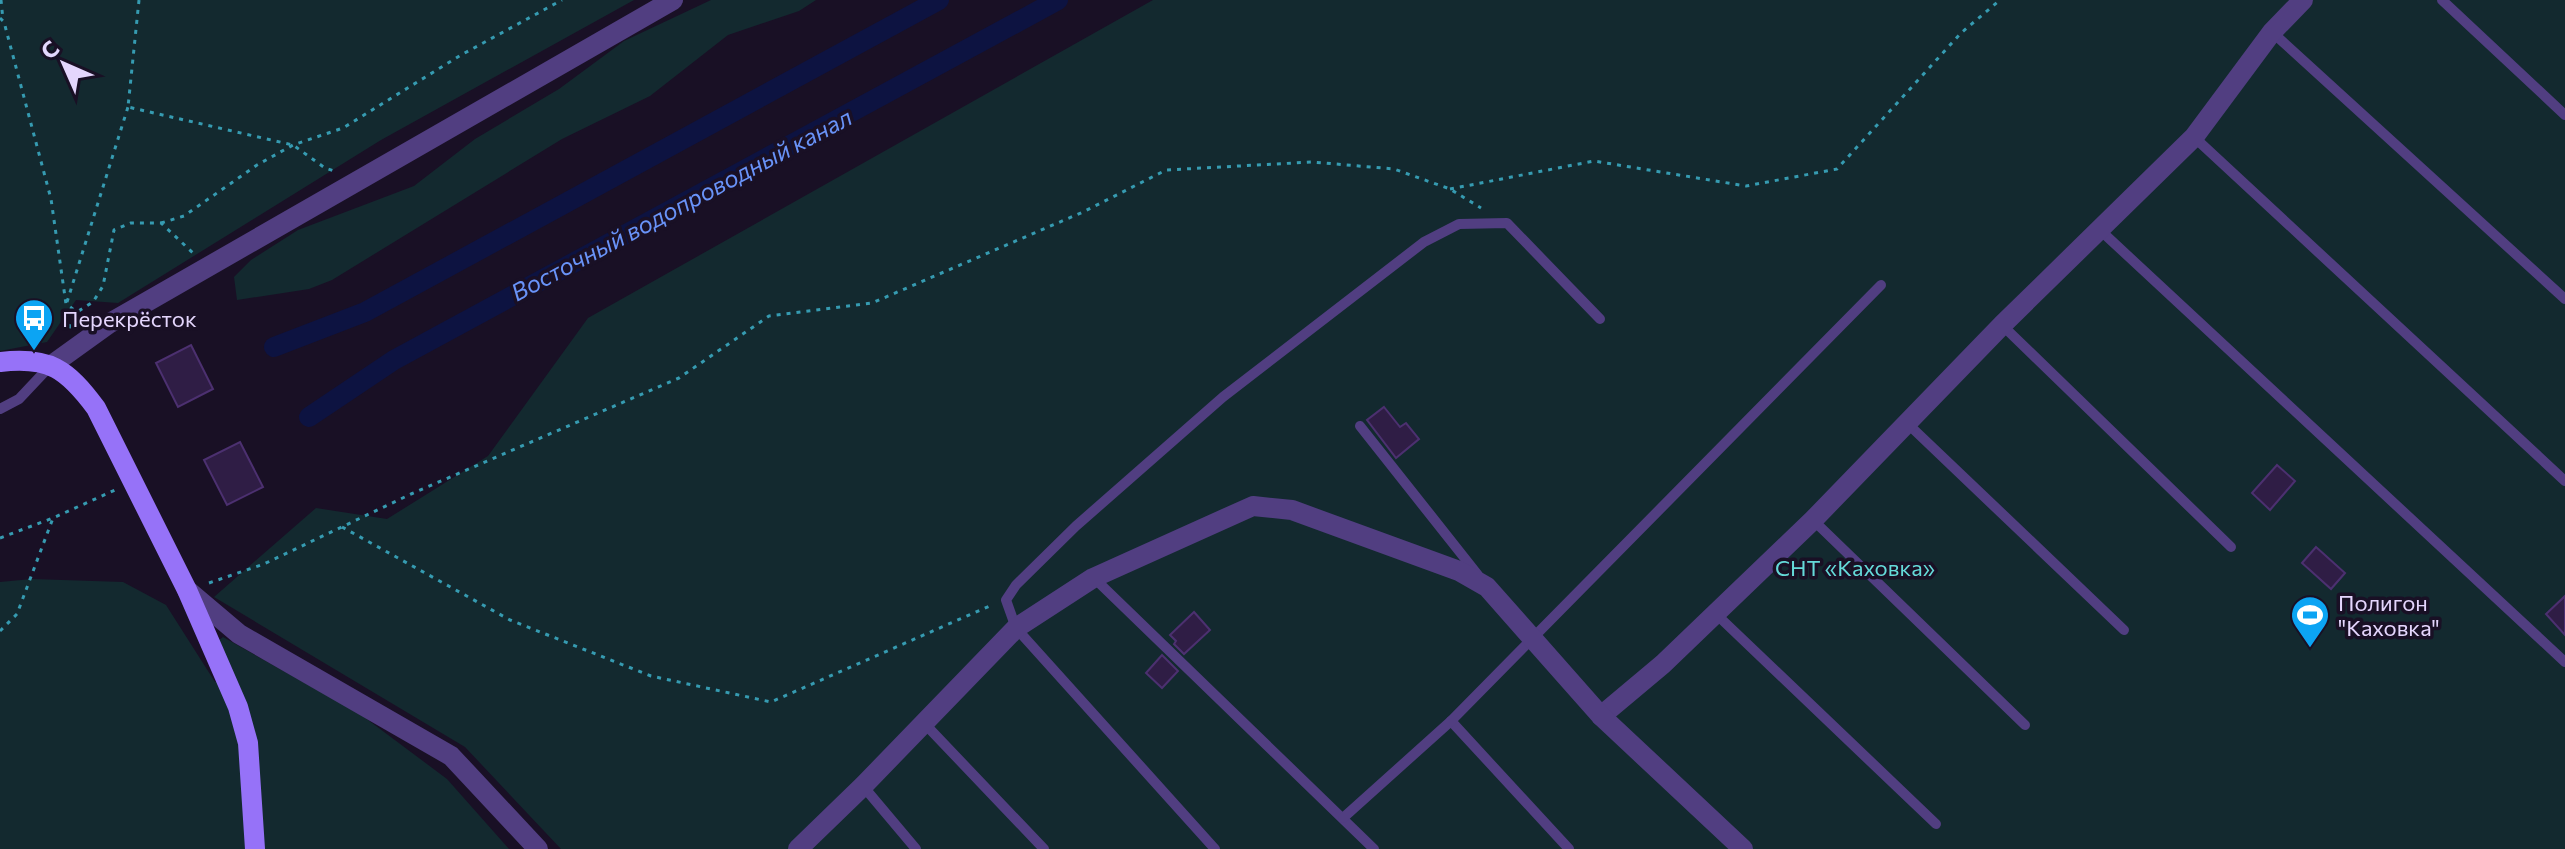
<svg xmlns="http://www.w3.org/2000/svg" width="2565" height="849" viewBox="0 0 2565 849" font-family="Commissioner,sans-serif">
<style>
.green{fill:#13292f}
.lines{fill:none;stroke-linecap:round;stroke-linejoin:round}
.canal{stroke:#0d1341;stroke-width:20}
.building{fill:#2f1d45;stroke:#4c3070;stroke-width:2}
.path{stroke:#369bb1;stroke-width:3;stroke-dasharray:4 6;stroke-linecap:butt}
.lane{stroke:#513e81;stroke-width:10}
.street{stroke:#513e81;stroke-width:20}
.secondary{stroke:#9672f8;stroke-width:20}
.labels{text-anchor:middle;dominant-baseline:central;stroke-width:7;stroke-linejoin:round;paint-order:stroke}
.poi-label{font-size:22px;fill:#e4d6fd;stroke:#191025;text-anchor:start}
.park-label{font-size:22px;fill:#65dad9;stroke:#191025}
.water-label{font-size:24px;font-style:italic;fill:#6993f8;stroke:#191025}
</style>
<rect width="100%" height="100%" fill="#191025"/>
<g class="green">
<path d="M0 0H634L381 140 118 303 76 300 47 342 0 351Z"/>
<path d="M711 0H816L799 11 728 35 650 96 562 139 332 280 309 289 237 300 234 277 251 260 298 230 414 186 475 139 559 89 624 41Z"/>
<path d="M1153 0H2565V849H561L465 747 214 597 316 508 387 519 488 456 588 318Z"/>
<path d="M32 579 123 582 166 605 215 682 227 674 214 644 223 637 360 714 447 779 509 849H0V582Z"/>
</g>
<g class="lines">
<g class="canal">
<path d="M274 347 365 312 939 0"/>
<path d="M309 417 394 360 1058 0"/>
</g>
</g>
<g class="building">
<path d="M191 345 213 389 178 407 156 363Z"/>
<path d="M1384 407 1400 427 1406 423 1419 439 1396 458 1367 420Z"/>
<path d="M240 442 263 487 227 505 204 460Z"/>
<path d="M2277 465 2295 481 2270 510 2252 493Z"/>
<path d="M2316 547 2345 573 2331 589 2302 563Z"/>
<path d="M2565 596V635L2546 614Z"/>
<path d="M1194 612 1210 630 1184 654 1174 644 1176 641 1170 635Z"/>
<path d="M1162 655 1178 671 1162 688 1146 673Z"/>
</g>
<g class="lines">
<g class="path">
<path d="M1 0 3 20"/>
<path d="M139 0 128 107 293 145 325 168 334 171"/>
<path d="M0 18 4 22 51 199 66 304 77 312"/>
<path d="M1450 189 1594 161 1746 186 1837 169 1961 33 2000 0"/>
<path d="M161 223 184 216 257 165 293 145 343 128 461 55 562 0"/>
<path d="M67 302 128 107"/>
<path d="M69 328 77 312 93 302 103 286 114 230 131 223H161L193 253"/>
<path d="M342 527 510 620 651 676 771 702 992 605"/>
<path d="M0 538 53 518 115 490"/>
<path d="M209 583 264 564 411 494 679 378 769 316 872 303 1083 212 1166 170 1312 162 1394 169 1450 189 1481 208"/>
<path d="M0 631 17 614 53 518"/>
</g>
<g class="lane">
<path d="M2442 0 2565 115"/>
<path d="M2272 32 2565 299"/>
<path d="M2194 137 2565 481"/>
<path d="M2100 230 2565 662"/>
<path d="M2002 325 2231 547"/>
<path d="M0 409 19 399 51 365"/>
<path d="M1908 424 2124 630"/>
<path d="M1360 426 1478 575"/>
<path d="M1813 520 2025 725"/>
<path d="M1094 578 1374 849"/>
<path d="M1716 614 1936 824"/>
<path d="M1451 721 1569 849"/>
<path d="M924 723 1044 849"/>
<path d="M863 786 916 849"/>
<path d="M1343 818 1451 721 1881 285"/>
<path d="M1215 849 1016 628 1006 600 1016 585 1076 526 1223 397 1424 242 1459 224 1507 223 1600 319"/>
</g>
<g class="street">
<path d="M53 364 110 323 673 0"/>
<path d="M187 590 239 634 451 756 538 849"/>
<path d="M1601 716 1663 664 1813 520 2002 325 2194 137 2272 32 2303 0"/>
<path d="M798 849 863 786 1016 628 1093 578 1253 506 1292 510 1459 571 1487 587 1601 716 1743 849"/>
</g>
<path class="secondary" d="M0 362C49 356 67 369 96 408L187 590 238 707 248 743 255 849"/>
</g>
<defs>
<symbol id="bus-pin" viewBox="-11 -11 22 30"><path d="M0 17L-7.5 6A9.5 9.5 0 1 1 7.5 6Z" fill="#0ca4f3" stroke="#191025"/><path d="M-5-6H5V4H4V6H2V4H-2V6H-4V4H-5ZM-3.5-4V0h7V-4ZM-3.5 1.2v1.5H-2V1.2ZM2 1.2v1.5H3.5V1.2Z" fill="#fff"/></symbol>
<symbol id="stadium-pin" viewBox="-11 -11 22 30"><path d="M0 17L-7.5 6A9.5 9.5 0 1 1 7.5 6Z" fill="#0ca4f3" stroke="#191025"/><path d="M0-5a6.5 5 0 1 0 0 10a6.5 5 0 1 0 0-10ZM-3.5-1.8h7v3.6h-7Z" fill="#fff"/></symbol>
</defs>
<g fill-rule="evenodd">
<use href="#bus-pin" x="12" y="296" width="44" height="60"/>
<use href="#stadium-pin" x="2288" y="593" width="44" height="60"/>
</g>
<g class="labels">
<g class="poi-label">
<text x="62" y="318">Перекрёсток</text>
<text x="2338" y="602">Полигон<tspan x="2338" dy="25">"Каховка"</tspan></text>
</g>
<g class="park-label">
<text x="1855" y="567">СНТ «Каховка»</text>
</g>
<g class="water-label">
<text transform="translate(681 204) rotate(-28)">Восточный водопроводный канал</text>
</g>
</g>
<g transform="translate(64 64) rotate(315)" stroke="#191025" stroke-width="6" paint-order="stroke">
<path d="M0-6L14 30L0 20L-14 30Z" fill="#e4d6fd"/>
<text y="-12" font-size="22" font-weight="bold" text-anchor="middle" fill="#e4d6fd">С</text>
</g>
</svg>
